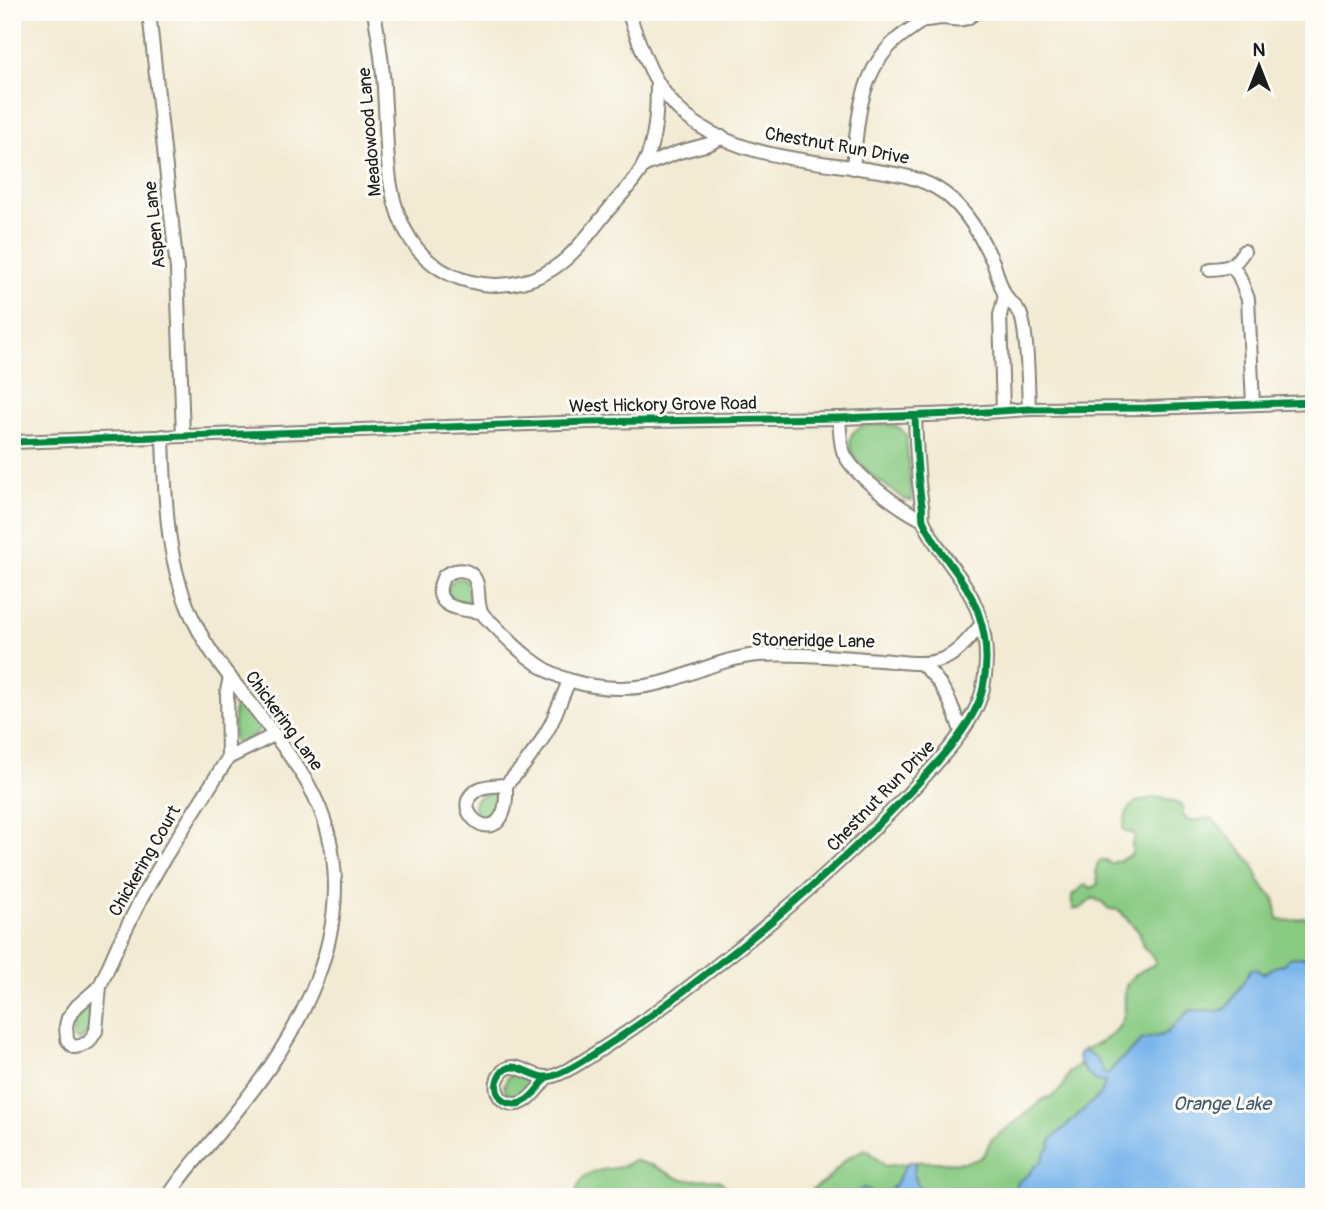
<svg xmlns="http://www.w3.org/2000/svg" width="1326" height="1209" viewBox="0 0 1326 1209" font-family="Pangolin,sans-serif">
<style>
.green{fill:#89cb83;stroke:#527450;stroke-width:2}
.water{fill:#7ab6ec;stroke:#4b6984;stroke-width:2}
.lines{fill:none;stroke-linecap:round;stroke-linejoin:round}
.minor-casing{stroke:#878378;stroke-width:16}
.minor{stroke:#fff;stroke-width:12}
.cycleway-casing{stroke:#fdfcf7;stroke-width:11}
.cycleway{stroke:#00873e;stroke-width:7}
.labels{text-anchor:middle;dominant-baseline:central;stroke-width:6;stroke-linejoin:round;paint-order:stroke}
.street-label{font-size:18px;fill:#1c1c1c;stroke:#fdfcf7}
.water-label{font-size:19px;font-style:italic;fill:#425a6f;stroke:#fdfcf7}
</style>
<rect width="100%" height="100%" fill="#fdfcf7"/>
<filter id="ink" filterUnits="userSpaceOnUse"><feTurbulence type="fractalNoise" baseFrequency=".0143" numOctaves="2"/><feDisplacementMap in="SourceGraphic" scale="14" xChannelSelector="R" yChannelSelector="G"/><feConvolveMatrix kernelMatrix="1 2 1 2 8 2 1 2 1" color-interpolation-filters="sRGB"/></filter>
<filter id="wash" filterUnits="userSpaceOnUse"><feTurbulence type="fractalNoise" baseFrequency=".00686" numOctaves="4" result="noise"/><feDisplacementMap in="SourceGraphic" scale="28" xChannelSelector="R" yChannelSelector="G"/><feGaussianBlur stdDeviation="1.57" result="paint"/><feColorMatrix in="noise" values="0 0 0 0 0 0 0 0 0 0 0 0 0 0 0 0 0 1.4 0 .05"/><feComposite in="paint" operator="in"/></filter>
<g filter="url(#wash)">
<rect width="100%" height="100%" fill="#f2ead3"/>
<g class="green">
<path d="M869 425C884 424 897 422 906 435L912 501 906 500C890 488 842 461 851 436 855 428 862 426 869 425Z"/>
<path d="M458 579H463L469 584 471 602C465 602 457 602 452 598 443 590 450 581 458 579Z"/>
<path d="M235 696 241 700 259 728 256 734 240 744 235 742 234 740V698Z"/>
<path d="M494 792 497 795 493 812 488 817 479 816 474 808C474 795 484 795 494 792Z"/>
<path d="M1162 797 1183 806V815L1186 819 1190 821 1212 818 1253 864 1260 882 1267 891 1274 897 1278 919C1291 924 1300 916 1314 917V960C1310 959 1306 958 1303 957 1294 957 1250 979 1241 986 1235 991 1231 1002 1226 1009L1217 1011 1204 1010 1162 1035 1141 1040 1139 1044 1113 1067 1111 1072 1107 1075 1104 1074C1100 1064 1096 1055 1085 1051L1084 1049C1100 1045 1121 1032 1124 1015 1126 1005 1122 991 1128 982 1134 974 1146 968 1155 964L1156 961 1142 945 1140 933 1119 910 1109 909 1102 902 1093 898 1080 909H1074L1072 903V895L1085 885 1092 888 1098 884C1097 876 1094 868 1099 861L1106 860 1110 864 1132 855V843L1135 838 1133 833 1126 832 1123 828C1125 823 1125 815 1128 810 1134 799 1151 798 1162 797Z"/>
<path d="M92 1002 95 1003C93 1017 94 1036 78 1040L73 1037V1021L87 1004Z"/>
<path d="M1080 1064 1085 1070 1105 1082 1101 1094 1051 1141 1050 1148C1044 1152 1045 1157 1041 1162 1032 1172 1018 1181 1015 1193L1008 1197H916L920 1190 914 1174V1162C932 1160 967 1167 981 1157 988 1152 987 1145 992 1139L1024 1116 1043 1099 1053 1096 1062 1088 1069 1073Z"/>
<path d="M514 1074 528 1080 531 1084 521 1095 514 1097 506 1092 504 1085 508 1077Z"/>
<path d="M864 1149 869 1151 885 1166 906 1164C898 1185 888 1206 864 1188L855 1193 856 1197H770L780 1191 806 1194 827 1180 846 1159Z"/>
<path d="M633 1160 654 1166 682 1180 717 1179 722 1182 726 1189 736 1197H572C579 1190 578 1179 589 1174 604 1166 620 1172 633 1160Z"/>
</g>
<g class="water">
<path d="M1300 957 1314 960V1197H1008L1015 1193 1018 1182 1029 1174 1035 1166 1041 1162 1046 1151 1050 1148 1051 1141 1053 1138 1101 1094 1105 1082C1092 1083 1080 1067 1078 1056L1081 1051C1095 1052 1099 1062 1104 1074L1107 1075 1111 1072 1113 1067 1139 1044 1141 1040 1162 1035 1168 1032 1190 1010 1217 1011 1226 1009 1251 969H1256L1263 974 1274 967 1283 965 1289 958Z"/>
<path d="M910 1161 915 1163C915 1167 914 1170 914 1174 915 1184 924 1188 916 1197H856L855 1193 864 1188C895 1209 896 1173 910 1161Z"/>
</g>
</g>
<g filter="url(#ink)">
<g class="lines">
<defs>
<g id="minor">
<path d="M149 12 177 269 183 435"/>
<path d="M374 12C380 43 384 75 385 107 388 153 385 200 411 240 443 290 515 299 561 263 580 248 595 226 610 208 621 195 635 181 643 166 656 143 657 109 657 83"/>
<path d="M628 12C643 52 653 89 687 117 735 155 800 160 859 168 889 173 919 175 944 193 967 210 981 237 993 262 997 273 1000 287 1006 297 1010 303 1017 307 1020 313 1028 330 1028 388 1029 409"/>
<path d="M925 20C931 20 937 18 943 18 956 19 965 23 975 12"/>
<path d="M643 166 679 152 709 144 723 137"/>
<path d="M853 168C857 126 859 78 890 46 902 32 920 26 931 12"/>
<path d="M1232 266 1239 276 1248 299 1253 404"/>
<path d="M1210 269C1229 268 1234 267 1244 251"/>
<path d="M1003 410 1000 315 1005 296"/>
<path d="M839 418C840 429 840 441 843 451 851 474 901 509 923 520"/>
<path d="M163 436C165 499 166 566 195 623 210 655 234 682 256 710 274 734 293 758 308 784 346 851 341 925 311 993 288 1046 257 1087 221 1130 203 1152 183 1173 168 1197"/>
<path d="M12 442 589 422 839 418 955 414 1029 409 1147 408 1314 402"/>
<path d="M481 612C460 610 428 607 444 576 452 570 464 567 473 576 481 585 476 600 481 611 483 615 488 620 492 623 514 646 540 672 572 681 604 691 640 690 672 680 700 670 727 658 758 655 798 653 839 657 880 660 900 661 923 667 943 659 959 653 970 637 982 624"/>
<path d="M921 664C944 682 952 705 961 731"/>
<path d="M228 758 274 735"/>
<path d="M506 785C506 794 507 804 503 813 490 846 447 805 479 789 487 785 497 786 506 785L524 765 539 745 551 724 569 681"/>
<path d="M100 986 77 1006 68 1018 66 1026 67 1039 70 1044 74 1047 80 1046 89 1042 96 1031 100 986 118 945 141 899 165 857 228 758 227 691 230 677"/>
<path d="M547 1077C537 1089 525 1111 506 1102 503 1100 500 1099 499 1095 495 1089 496 1081 500 1075 512 1055 531 1079 548 1077 562 1076 591 1056 603 1048 638 1026 670 1002 702 977 775 921 844 861 907 795 933 767 975 726 983 688 990 654 985 618 966 587 955 569 941 554 931 535 928 530 925 525 923 520 922 516 923 510 922 505 917 475 916 446 915 416"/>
</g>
</defs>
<use href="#minor" class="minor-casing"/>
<use href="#minor" class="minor"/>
<defs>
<g id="cycleway">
<path d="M12 442 589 422 839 418 955 414 1029 409 1147 408 1314 402"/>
<path d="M547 1077C537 1089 525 1111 506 1102 503 1100 500 1099 499 1095 495 1089 496 1081 500 1075 512 1055 531 1079 548 1077 562 1076 591 1056 603 1048 638 1026 670 1002 702 977 775 921 844 861 907 795 933 767 975 726 983 688 990 654 985 618 966 587 955 569 941 554 931 535 928 530 925 525 923 520 922 516 923 510 922 505 917 475 916 446 915 416"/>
</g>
</defs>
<use href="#cycleway" class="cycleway-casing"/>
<use href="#cycleway" class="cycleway"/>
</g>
</g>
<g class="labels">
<g class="street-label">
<text transform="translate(370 132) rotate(-95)">Meadowood Lane</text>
<text transform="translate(837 146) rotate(10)">Chestnut Run Drive</text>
<text transform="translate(155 225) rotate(-96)">Aspen Lane</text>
<text transform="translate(663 405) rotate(-1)">West Hickory Grove Road</text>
<text transform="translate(813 641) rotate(1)">Stoneridge Lane</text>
<text transform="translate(284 721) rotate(54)">Chickering Lane</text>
<text transform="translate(881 796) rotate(-46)">Chestnut Run Drive</text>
<text transform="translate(145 861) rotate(-60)">Chickering Court</text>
</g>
<g class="water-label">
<text x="1222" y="1104">Orange Lake</text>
</g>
</g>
<rect width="1326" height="1209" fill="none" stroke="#fdfcf7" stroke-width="42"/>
<g transform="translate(1259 66)" stroke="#fdfcf7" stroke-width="5" paint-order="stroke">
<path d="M0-5L12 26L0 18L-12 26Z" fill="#1c1c1c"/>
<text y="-10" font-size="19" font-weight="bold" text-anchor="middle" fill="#1c1c1c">N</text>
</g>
</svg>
